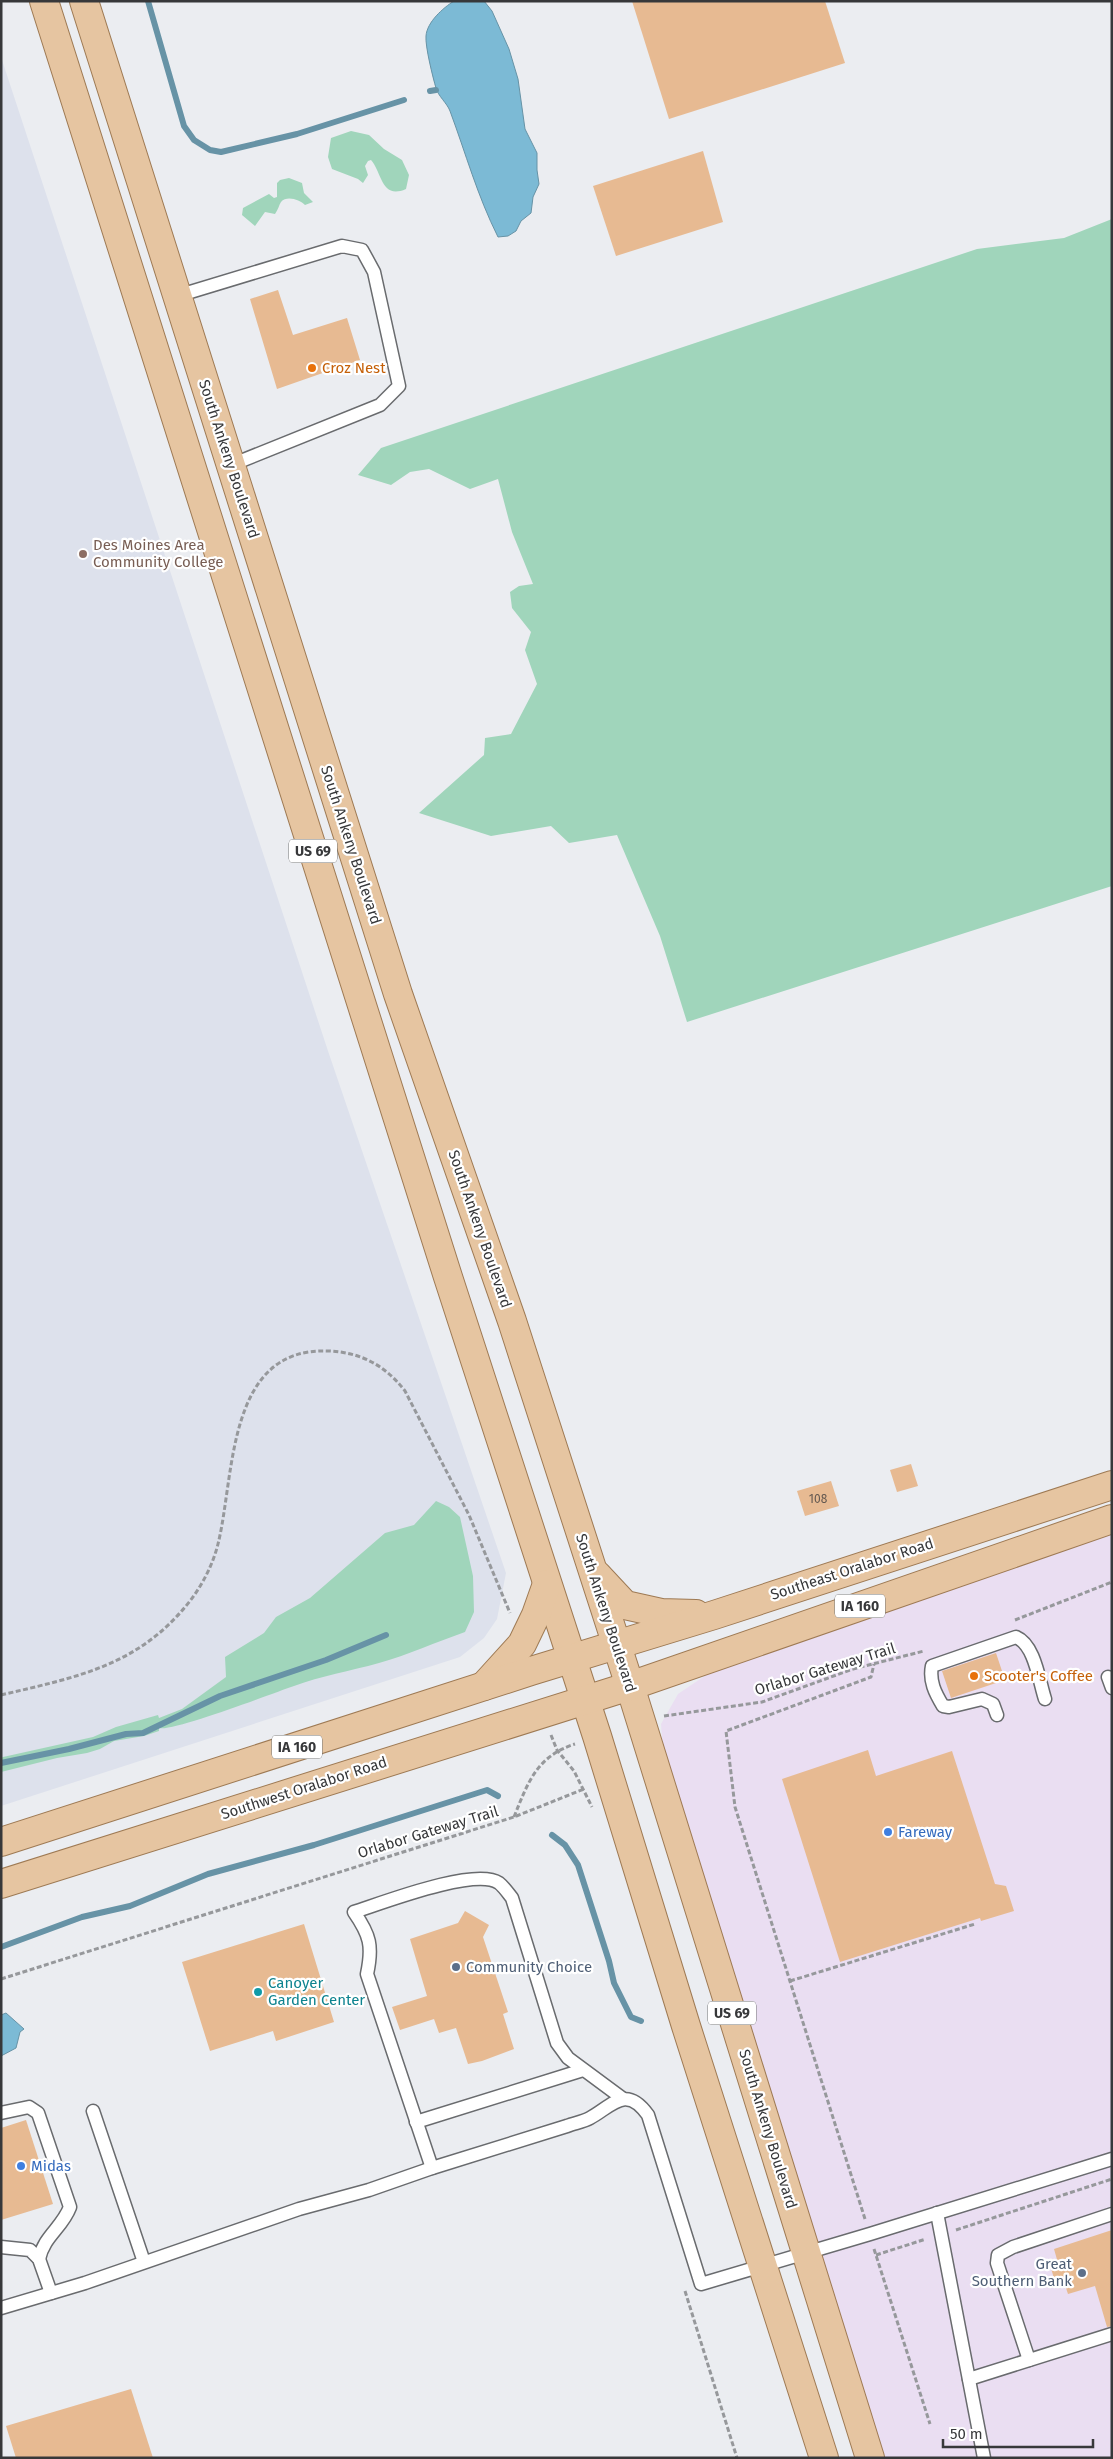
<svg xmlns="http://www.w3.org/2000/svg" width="1113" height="2459" viewBox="0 0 1113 2459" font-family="'Fira Sans',sans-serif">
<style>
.commercial{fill:#eadef2}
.built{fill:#dde1ec}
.green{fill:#a0d5bb}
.water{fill:#7cbad5;stroke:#6793a6}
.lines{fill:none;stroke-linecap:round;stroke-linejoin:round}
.stream{stroke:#6793a6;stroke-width:6}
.building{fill:#e7ba92}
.service-casing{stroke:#696b6e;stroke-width:15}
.primary-casing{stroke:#9e7a54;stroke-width:30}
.path{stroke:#96989b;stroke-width:3;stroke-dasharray:5 2.5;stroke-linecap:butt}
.service{stroke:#fff;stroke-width:12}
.primary{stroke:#e6c5a1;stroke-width:28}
.food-dot{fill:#e8710a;stroke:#fff;stroke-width:2}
.education-dot{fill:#8d6e63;stroke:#fff;stroke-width:2}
.shop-dot{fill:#3f7fe0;stroke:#fff;stroke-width:2}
.service-dot{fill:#5c6f8a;stroke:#fff;stroke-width:2}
.culture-dot{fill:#0f9aa8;stroke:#fff;stroke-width:2}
.labels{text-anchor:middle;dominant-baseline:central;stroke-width:4.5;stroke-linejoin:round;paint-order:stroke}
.number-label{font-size:12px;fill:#635850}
.shield{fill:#fff;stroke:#737475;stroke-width:1}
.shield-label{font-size:14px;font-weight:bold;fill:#37383a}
.food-label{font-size:15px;fill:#c56008;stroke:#fff;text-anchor:start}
.street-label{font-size:15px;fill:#37383a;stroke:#fff}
.education-label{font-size:15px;fill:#785e54;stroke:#fff;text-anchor:start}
.shop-label{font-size:15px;fill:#366cbe;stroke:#fff;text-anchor:start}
.service-label{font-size:15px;fill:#4e5e75;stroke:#fff;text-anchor:start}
.culture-label{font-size:15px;fill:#0d838f;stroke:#fff;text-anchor:start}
</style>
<rect width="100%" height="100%" fill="#ebedf1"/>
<path class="commercial" d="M1112 1529V2458H883L664 1765 661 1724 678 1694 715 1669Z"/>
<path class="built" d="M1 57 328 1051 506 1573 497 1619 484 1638 460 1657 1 1806Z"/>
<g class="green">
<path d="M351 131 369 135 384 149 402 160 409 175 406 189C381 200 382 172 371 160L368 161 365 166 368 175 363 183 358 179 332 169 328 157 331 138Z"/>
<path d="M289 178 302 183 304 193 313 202 305 205C300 200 287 195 281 202 279 205 278 210 275 214L265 212 255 226 242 215 243 208 269 194 274 198 277 197V183L280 180Z"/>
<path d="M1112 219V886L687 1022 660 936 617 835 569 843 551 826 491 836 419 813 484 755 485 738 511 734 537 684 525 650 531 632 512 608 510 592 519 586 533 584 512 532 498 479 470 489 429 469 410 472 391 485 358 475 381 448 977 249 1064 238Z"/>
<path d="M436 1501 449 1507 460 1517 473 1576 474 1612 465 1632C436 1642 408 1655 379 1663 350 1671 321 1676 294 1686 273 1693 173 1732 159 1728V1731L144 1736 114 1741 100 1749 87 1753 57 1758 1 1772V1758L3 1757 93 1737 116 1727 158 1715 159 1718 182 1709 226 1677 225 1657 264 1633 276 1617 310 1598 385 1533 414 1525Z"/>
</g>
<g class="water">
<path d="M454 1H484L492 11 509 49 518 79 525 129 537 153V170L539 184 533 197 531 213 521 221 516 231 508 236 498 237C477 195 466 154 450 111 447 103 438 96 436 88 433 78 425 46 426 36 427 22 443 8 454 1Z"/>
<path d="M6 2013 24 2029 20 2032 16 2048 1 2056V2015Z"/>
</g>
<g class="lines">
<g class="stream">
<path d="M148 1 184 126 194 140 210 150 221 152 297 134 404 100"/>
<path d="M430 91 436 90"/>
<path d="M1 1763 69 1749 126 1734 143 1733 220 1696 326 1660 386 1635"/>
<path d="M552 1835 565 1845 578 1865 609 1961 614 1983 631 2017 641 2021"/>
<path d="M1 1947 82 1917 130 1906 208 1874 314 1845 487 1790 498 1796"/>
</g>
</g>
<g class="building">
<path d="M632 1H825L845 63 669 119Z"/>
<path d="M703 151 723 222 616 256 593 186Z"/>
<path d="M278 290 293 335 347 318 360 360 277 389 250 299Z"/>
<path d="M911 1464 918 1486 897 1492 890 1470Z"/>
<path d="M831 1481 839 1506 805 1516 797 1491Z"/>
<path d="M996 1653 1005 1680 951 1698 942 1671Z"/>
<path d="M868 1750 876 1776 952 1751 995 1884 1006 1886 1014 1911 981 1921 980 1918 840 1962 782 1779Z"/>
<path d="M465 1911 489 1925 483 1937 508 2012 503 2014 514 2049 482 2061 468 2064 456 2028 439 2033 434 2019 400 2030 392 2007 427 1996 410 1939 458 1923Z"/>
<path d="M304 1924 334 2022 276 2041 273 2031 210 2051 182 1962Z"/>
<path d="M26 2120 53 2204 1 2220V2128Z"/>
<path d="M1112 2230V2326L1107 2327 1095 2286 1068 2294 1064 2282 1056 2285 1050 2265 1058 2263 1054 2249Z"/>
<path d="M131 2389 153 2458H16L6 2426Z"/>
</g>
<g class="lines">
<defs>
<g id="service">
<path d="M177 296 342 246 362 250 374 272 399 386 380 405 231 465"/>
<path d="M1108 1677 1112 1688"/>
<path d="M997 1715 993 1704 982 1699 949 1707 943 1706C935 1693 929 1681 932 1666L1016 1637C1035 1645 1039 1681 1045 1699"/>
<path d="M93 2111 144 2262"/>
<path d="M1 2113 29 2107 38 2113 70 2207C62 2228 44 2236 39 2259"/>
<path d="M416 2122 583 2070"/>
<path d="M432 2168 367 1974C373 1946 370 1935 354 1912 382 1903 475 1867 499 1883 504 1887 508 1893 512 1898L557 2043 568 2058 622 2098"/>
<path d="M937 2213 984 2458"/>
<path d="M1 2247 30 2250 39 2259 51 2293"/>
<path d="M1 2308 85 2283 299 2209 369 2190 432 2168 567 2126C574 2123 583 2122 590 2118 612 2106 626 2084 648 2115L701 2284 870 2234 1112 2159"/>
<path d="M1029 2360 997 2263 998 2255 1013 2247 1112 2214"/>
<path d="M969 2379 1112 2334"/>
</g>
<g id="primary">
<path d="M44 1 448 1277 597 1736 686 2026 824 2458"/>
<path d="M84 1 398 994 512 1321 630 1686 870 2458"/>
<path d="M597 1575 625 1605 661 1613 696 1614"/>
<path d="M484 1686 522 1644 536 1615 547 1584"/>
<path d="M1 1842 531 1671 714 1615 1112 1485"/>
<path d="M1 1884 630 1686 1112 1519"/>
</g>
</defs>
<use href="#service" class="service-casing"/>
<use href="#primary" class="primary-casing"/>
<g class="path">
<path d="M1015 1620 1112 1582"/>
<path d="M1 1695C77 1677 139 1666 190 1601 203 1584 213 1564 218 1544 235 1476 226 1347 328 1351 360 1352 385 1365 405 1391L469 1515 510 1613"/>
<path d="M664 1716 762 1702 853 1669 924 1651"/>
<path d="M551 1735 557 1750 574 1771 592 1807"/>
<path d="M514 1817C528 1782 537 1756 575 1744"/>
<path d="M1 1979 514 1817 584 1789"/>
<path d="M790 1981 975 1924"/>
<path d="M865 2219 735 1807 726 1731 871 1677 874 1664"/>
<path d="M956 2230 1112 2179"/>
<path d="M874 2249 930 2424"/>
<path d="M876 2255 926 2239"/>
<path d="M685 2291 737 2458"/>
</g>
<use href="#service" class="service"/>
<use href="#primary" class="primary"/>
</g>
<g class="food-dot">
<circle cx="312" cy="368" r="5"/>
<circle cx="974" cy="1676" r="5"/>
</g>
<circle class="education-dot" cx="83" cy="554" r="5"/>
<g class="shop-dot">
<circle cx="888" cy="1832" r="5"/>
<circle cx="21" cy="2166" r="5"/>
</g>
<g class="service-dot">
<circle cx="456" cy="1967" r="5"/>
<circle cx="1082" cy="2273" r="5"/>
</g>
<circle class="culture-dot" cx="258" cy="1992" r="5"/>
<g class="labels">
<g class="number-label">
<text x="818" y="1499">108</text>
</g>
<g class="shield">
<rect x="289" y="839.5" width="48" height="23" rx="4"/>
<rect x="835" y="1594.5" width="50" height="23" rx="4"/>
<rect x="272" y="1735.5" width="50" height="23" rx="4"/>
<rect x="708" y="2001.5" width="48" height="23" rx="4"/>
</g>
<g class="shield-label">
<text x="313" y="851">US 69</text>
<text x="860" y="1606">IA 160</text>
<text x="297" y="1747">IA 160</text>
<text x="732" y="2013">US 69</text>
</g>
<g class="food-label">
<text x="322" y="368">Croz Nest</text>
<text x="984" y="1676">Scooter's Coffee</text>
</g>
<g class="street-label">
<text transform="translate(229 459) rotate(72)">South Ankeny Boulevard</text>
<text transform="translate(351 845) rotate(72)">South Ankeny Boulevard</text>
<text transform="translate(480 1229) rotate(71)">South Ankeny Boulevard</text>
<text transform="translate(852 1569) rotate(-18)">Southeast Oralabor Road</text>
<text transform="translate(606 1613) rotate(72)">South Ankeny Boulevard</text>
<text transform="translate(825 1669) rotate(-17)">Orlabor Gateway Trail</text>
<text transform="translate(304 1788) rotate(-18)">Southwest Oralabor Road</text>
<text transform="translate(428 1832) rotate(-17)">Orlabor Gateway Trail</text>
<text transform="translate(768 2129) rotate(73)">South Ankeny Boulevard</text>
</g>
<g class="education-label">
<text x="93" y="545">Des Moines Area<tspan x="93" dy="17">Community College</tspan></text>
</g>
<g class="shop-label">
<text x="898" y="1832">Fareway</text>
<text x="31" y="2166">Midas</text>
</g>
<g class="service-label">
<text x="466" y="1967">Community Choice</text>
<text x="1072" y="2264" text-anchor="end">Great<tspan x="1072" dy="17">Southern Bank</tspan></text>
</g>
<g class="culture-label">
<text x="268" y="1983">Canoyer<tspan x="268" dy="17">Garden Center</tspan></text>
</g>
</g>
<rect width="1113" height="2459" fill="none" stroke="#37383a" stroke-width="5"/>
<path d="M943 2439v8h150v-8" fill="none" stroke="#37383a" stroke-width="2.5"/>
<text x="950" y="2439" font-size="15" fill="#37383a" stroke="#ffffff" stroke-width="4" paint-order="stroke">50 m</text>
</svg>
